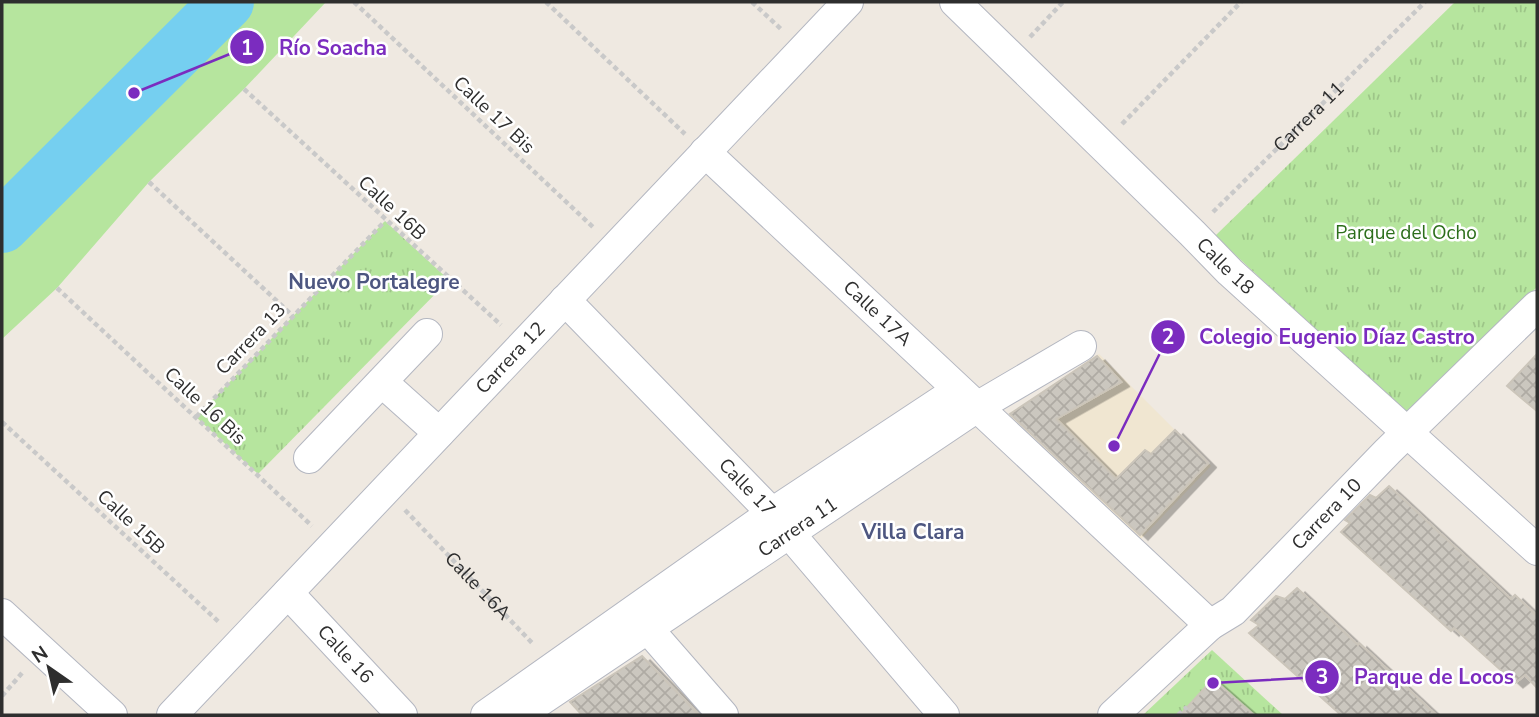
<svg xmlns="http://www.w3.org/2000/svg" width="1539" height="717" viewBox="0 0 1539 717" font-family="'Nunito Sans',sans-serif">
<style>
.education{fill:#f0e6d1}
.grass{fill:#b6e59e}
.park{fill:url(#park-tufts)}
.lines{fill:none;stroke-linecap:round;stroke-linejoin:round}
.river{stroke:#75cff0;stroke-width:54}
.building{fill:url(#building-cross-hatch);stroke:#cbc5ba;stroke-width:2;filter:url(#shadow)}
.minor-casing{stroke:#b4b7c1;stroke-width:32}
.path{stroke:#c9c9c9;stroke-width:4.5;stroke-dasharray:5 3.5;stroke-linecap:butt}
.minor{stroke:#fff;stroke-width:30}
.labels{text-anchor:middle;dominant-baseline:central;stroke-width:5;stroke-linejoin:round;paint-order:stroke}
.street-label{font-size:19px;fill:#2e2e2e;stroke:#fff}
.park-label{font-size:19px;fill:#2c6e1b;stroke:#fff}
.neighbourhood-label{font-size:21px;font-weight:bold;fill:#4d5680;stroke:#fff}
.leader{fill:none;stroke:#7b2cbf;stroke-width:2.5}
.callout-dot{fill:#7b2cbf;stroke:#fff;stroke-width:2.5}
.mark-label{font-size:21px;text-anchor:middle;font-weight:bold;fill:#fff}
.callout-label{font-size:21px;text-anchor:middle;font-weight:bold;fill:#7b2cbf;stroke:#fff;stroke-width:5;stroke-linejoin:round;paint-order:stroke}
</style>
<defs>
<pattern id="park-tufts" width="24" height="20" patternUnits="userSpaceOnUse" patternTransform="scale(1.75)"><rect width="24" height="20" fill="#b6e59e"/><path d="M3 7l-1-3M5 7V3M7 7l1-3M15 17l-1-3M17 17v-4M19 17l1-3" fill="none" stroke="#9dc588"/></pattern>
<pattern id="building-cross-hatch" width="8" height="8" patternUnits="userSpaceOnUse" patternTransform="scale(1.75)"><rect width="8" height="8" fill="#cbc7bf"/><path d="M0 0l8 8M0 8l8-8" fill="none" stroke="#afaba4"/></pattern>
<filter id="shadow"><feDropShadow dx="8" dy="4.5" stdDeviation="0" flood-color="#0004"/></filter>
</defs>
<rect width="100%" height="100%" fill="#efe9e1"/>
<path class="education" d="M1099 354 1211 466 1139 541 1004 418Z"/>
<path class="grass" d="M2 2H326L244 89 149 182 57 288 2 339Z"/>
<g class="park">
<path d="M1455 2H1537V287L1410 417 1215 236Z"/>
<path d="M385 221 449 280 258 474 196 417Z"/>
<path d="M1212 650 1283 715H1143Z"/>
</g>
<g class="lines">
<path class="river" d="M2 226 227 2"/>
</g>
<g class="building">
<path d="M1537 354V411L1507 386Z"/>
<path d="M1097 356 1121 382 1056 419 1116 479 1145 450 1151 454 1175 430 1208 463 1140 535 1010 414Z"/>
<path d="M1389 486 1511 599 1515 595 1537 616V688L1525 675 1515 683 1454 628 1451 631 1341 532 1350 523 1345 520 1370 495 1376 498Z"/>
<path d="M1297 588 1358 645 1359 643 1436 715H1341L1249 633 1259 625 1251 620 1276 596 1285 599Z"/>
<path d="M642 656 699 715H582L570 702Z"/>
<path d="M1213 679 1254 715H1180Z"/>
</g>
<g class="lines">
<defs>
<g id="minor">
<path id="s3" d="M955 2 1192 233 1230 272 1537 550"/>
<path id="s4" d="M705 152 1210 625"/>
<path id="s5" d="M565 300 772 513 944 715"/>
<path d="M382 382 439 433"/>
<path d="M309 458 427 334"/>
<path id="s6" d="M288 593 402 715"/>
<path d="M2 614 112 715"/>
<path d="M635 614 723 715"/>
<path id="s7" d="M172 715 848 2"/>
<path d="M486 715 772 513 958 390"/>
<path id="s8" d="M519 715 977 407 1081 346"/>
<path id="s9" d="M1113 715 1210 625 1233 611 1388 451 1537 306"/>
</g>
</defs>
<use href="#minor" class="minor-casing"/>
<g class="path">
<path d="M354 2 595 229"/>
<path d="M546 2 685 134"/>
<path d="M752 2 782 30"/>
<path d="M1030 37 1063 2"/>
<path d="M244 89 501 325"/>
<path d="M1122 124 1241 2"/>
<path d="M149 182 293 316"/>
<path id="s1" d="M1213 212 1425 2"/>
<path d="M57 288 312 526"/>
<path d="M196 417 385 221"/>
<path d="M2 422 220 623"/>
<path id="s2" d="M405 510 534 645"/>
<path d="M2 696 22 673"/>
<path d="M1178 715 1187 707"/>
</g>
<use href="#minor" class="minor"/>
</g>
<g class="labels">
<g class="street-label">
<text transform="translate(494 115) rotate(43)">Calle 17 Bis</text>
<text stroke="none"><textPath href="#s1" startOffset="135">Carrera 11</textPath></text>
<text transform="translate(392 208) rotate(43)">Calle 16B</text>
<text stroke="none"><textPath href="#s3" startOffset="378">Calle 18</textPath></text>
<text stroke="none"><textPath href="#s4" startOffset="236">Calle 17A</textPath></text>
<text transform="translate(251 339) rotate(-46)">Carrera 13</text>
<text stroke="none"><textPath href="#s7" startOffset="492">Carrera 12</textPath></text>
<text transform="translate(205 406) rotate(43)">Calle 16 Bis</text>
<text stroke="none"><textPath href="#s5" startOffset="261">Calle 17</textPath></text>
<text stroke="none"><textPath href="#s9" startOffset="294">Carrera 10</textPath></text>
<text transform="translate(131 522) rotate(43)">Calle 15B</text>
<text stroke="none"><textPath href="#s8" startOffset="336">Carrera 11</textPath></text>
<text stroke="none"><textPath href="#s2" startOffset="105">Calle 16A</textPath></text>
<text stroke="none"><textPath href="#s6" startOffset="84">Calle 16</textPath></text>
</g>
<g class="park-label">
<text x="1406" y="233">Parque del Ocho</text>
</g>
<g class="neighbourhood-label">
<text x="374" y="282">Nuevo Portalegre</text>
<text x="913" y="532">Villa Clara</text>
</g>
</g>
<path class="leader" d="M134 93L247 47M1114 446L1168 337M1213 683L1322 677"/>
<g class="callout-dot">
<circle cx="134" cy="93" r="7"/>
<circle cx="1114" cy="446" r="7"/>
<circle cx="1213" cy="683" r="7"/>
<circle cx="247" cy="47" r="18"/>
<circle cx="1168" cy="337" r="18"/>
<circle cx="1322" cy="677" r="18"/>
</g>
<g class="mark-label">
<text x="247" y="55">1</text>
<text x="1168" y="344">2</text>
<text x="1322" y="684">3</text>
</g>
<g class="callout-label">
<text x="333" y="55">Río Soacha</text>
<text x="1337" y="344">Colegio Eugenio Díaz Castro</text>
<text x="1434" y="684">Parque de Locos</text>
</g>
<rect width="1539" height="717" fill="none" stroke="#2e2e2e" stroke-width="7"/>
<g transform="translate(49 668) rotate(326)" stroke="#ffffff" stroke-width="5" paint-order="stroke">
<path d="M0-5L12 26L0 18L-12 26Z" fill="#2e2e2e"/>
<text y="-10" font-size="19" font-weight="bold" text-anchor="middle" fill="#2e2e2e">N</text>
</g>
</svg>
